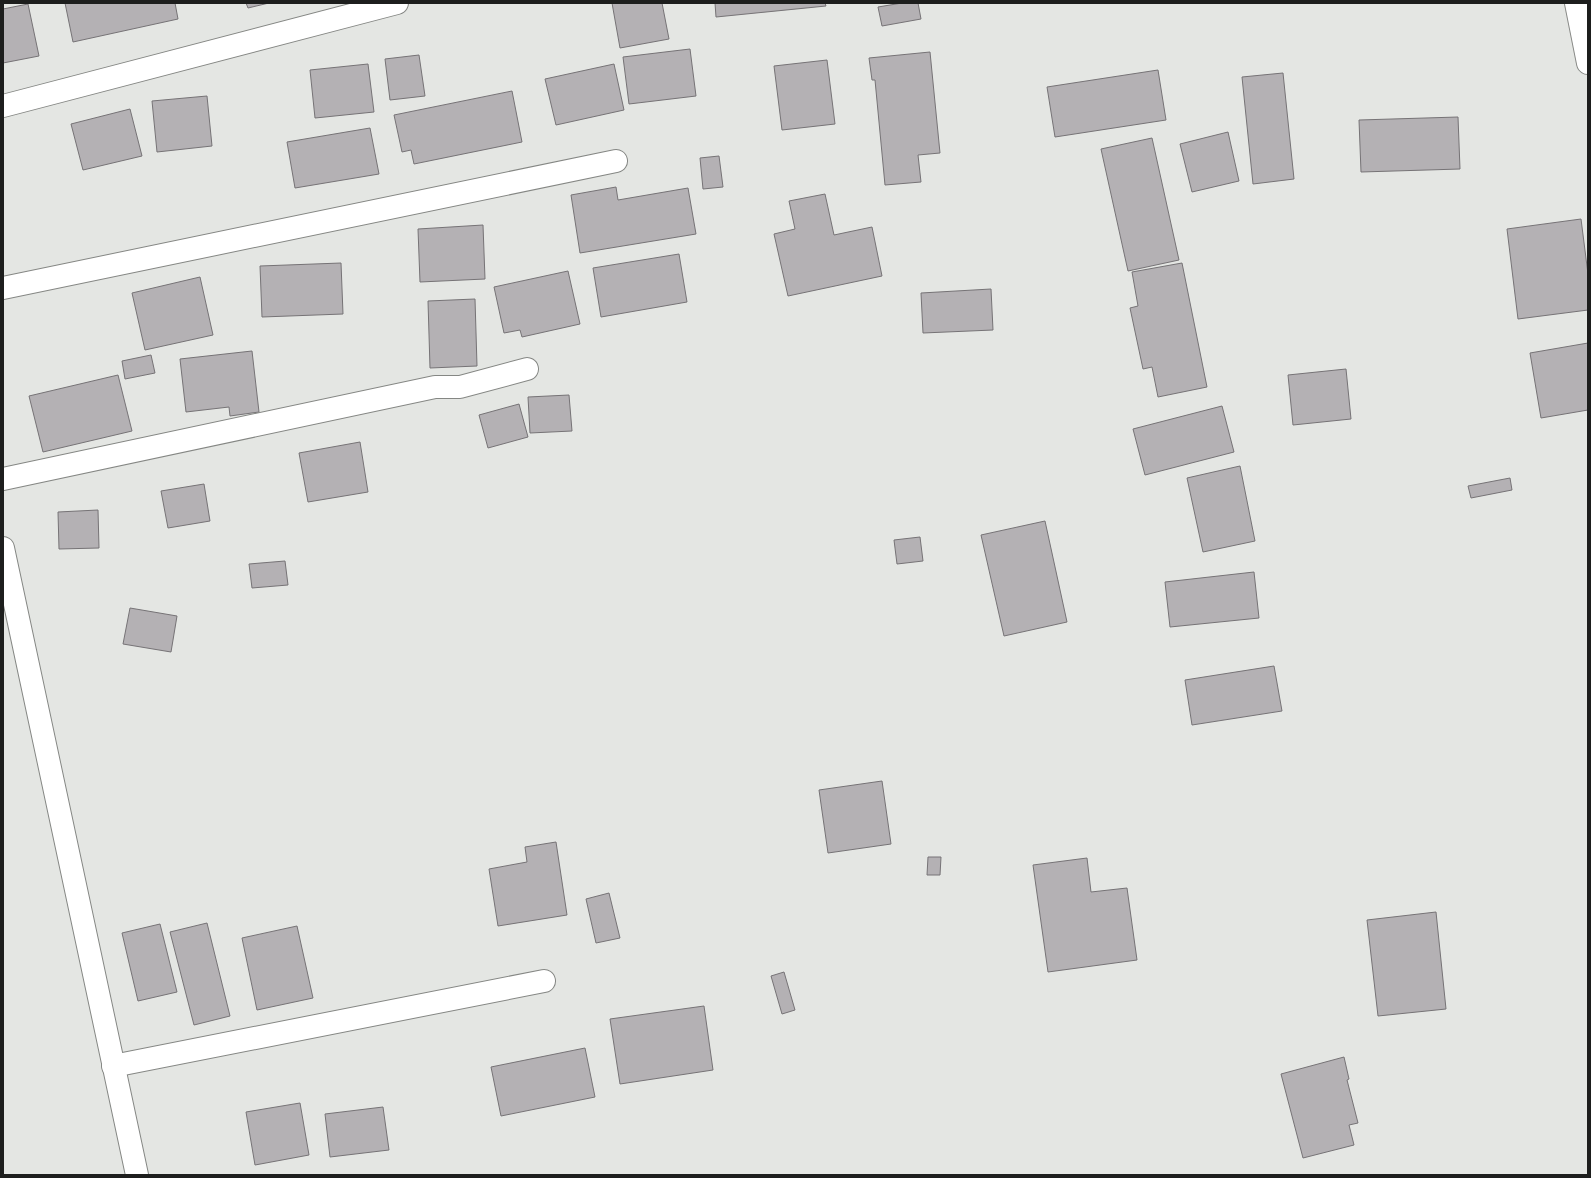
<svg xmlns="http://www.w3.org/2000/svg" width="1591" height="1178" viewBox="0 0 1591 1178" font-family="'Source Sans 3',sans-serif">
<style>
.building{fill:#b4b1b4;stroke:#767376}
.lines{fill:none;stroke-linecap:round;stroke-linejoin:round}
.minor-casing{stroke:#858784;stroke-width:24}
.minor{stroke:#fff;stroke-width:22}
</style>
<rect width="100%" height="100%" fill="#e4e6e3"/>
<g class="building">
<path d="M65 3H175L178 19 73 42Z"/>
<path d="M246 3H269L248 8Z"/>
<path d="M612 3H662L669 39 620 48Z"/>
<path d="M715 3H825L826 6 716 17Z"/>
<path d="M902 3H918L921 19 882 26 878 7Z"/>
<path d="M28 4 39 56 3 63V9Z"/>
<path d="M690 49 696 96 629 104 623 57Z"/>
<path d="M930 52 940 153 918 155 921 182 885 185 875 80H872L869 58Z"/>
<path d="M419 55 425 96 390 100 385 59Z"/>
<path d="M827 60 835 124 782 130 774 66Z"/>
<path d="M368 64 374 112 315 118 310 70Z"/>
<path d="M614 64 624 110 556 125 545 79Z"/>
<path d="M1158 70 1166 120 1055 137 1047 87Z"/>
<path d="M1283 73 1294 179 1253 184 1242 77Z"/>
<path d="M512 91 522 142 414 164 411 150 402 152 394 115Z"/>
<path d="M207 96 212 146 157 152 152 101Z"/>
<path d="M130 109 142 156 83 170 71 124Z"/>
<path d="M1458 117 1460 169 1361 172 1359 120Z"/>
<path d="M370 128 379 174 295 188 287 142Z"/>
<path d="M1228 132 1239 181 1192 192 1180 144Z"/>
<path d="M1152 138 1179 260 1128 271 1101 149Z"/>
<path d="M719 156 723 187 703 189 700 158Z"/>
<path d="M616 187 618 200 688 188 696 234 580 253 571 195Z"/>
<path d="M825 194 834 235 872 227 882 276 788 296 774 234 795 229 789 201Z"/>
<path d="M1581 219 1588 274V310L1518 319 1507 229Z"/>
<path d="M483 225 485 279 420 282 418 229Z"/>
<path d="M679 254 687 302 601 317 593 268Z"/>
<path d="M341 263 343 314 262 317 260 266Z"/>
<path d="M1182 263 1207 387 1158 397 1152 367 1143 369 1130 308 1138 306 1132 272Z"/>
<path d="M568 271 580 324 522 337 520 330 504 333 494 287Z"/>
<path d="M200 277 213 335 145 350 132 293Z"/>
<path d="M991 289 993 330 923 333 921 293Z"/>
<path d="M475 299 477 366 430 368 428 301Z"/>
<path d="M1588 343V410L1541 418 1530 353Z"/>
<path d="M252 351 259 412 230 416 229 407 186 412 180 359Z"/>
<path d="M151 355 155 373 125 379 122 361Z"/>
<path d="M1346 369 1351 419 1293 425 1288 375Z"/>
<path d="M118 375 132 431 43 452 29 396Z"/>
<path d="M569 395 572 431 530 433 528 397Z"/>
<path d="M519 404 528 437 488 448 479 415Z"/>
<path d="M1222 406 1234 452 1145 475 1133 429Z"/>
<path d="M360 442 368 492 308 502 299 453Z"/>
<path d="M1240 466 1255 541 1203 552 1187 478Z"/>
<path d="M1510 478 1512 490 1471 498 1468 486Z"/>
<path d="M204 484 210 521 168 528 161 491Z"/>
<path d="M98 510 99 548 59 549 58 512Z"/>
<path d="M1045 521 1067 622 1004 636 981 535Z"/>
<path d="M920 537 923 561 897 564 894 540Z"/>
<path d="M285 561 288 585 252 588 249 564Z"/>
<path d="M1254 572 1259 618 1170 627 1165 582Z"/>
<path d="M130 608 177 616 171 652 123 644Z"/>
<path d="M1274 666 1282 711 1192 725 1185 680Z"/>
<path d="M882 781 891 844 828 853 819 790Z"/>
<path d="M556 842 567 915 498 926 489 869 527 862 525 847Z"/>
<path d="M928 857H941L940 875H927Z"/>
<path d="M1087 858 1091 892 1127 888 1137 960 1048 972 1033 865Z"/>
<path d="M609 893 620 938 596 943 586 899Z"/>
<path d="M1436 912 1446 1009 1378 1016 1367 920Z"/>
<path d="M207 923 230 1016 194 1025 170 932Z"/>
<path d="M160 924 177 992 138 1001 122 933Z"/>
<path d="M297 926 313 998 257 1010 242 938Z"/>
<path d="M784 972 795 1010 782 1014 771 976Z"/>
<path d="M704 1006 713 1070 620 1084 610 1019Z"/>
<path d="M585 1048 595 1097 501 1116 491 1067Z"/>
<path d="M1344 1057 1349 1079 1347 1080 1358 1123 1349 1125 1354 1145 1303 1158 1281 1074Z"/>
<path d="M300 1103 309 1155 255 1165 246 1112Z"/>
<path d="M383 1107 389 1150 330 1157 325 1114Z"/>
</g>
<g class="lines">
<defs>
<g id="minor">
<path d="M1576 3 1588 63"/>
<path d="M3 106 397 3"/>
<path d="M3 288 616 161"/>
<path d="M3 479 435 387H460L527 369"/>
<path d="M3 548 137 1175"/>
<path d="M113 1066 544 981"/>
</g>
</defs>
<use href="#minor" class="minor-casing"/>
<use href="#minor" class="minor"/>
</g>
<rect width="1591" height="1178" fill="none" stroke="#1d1e1d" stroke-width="8"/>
</svg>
